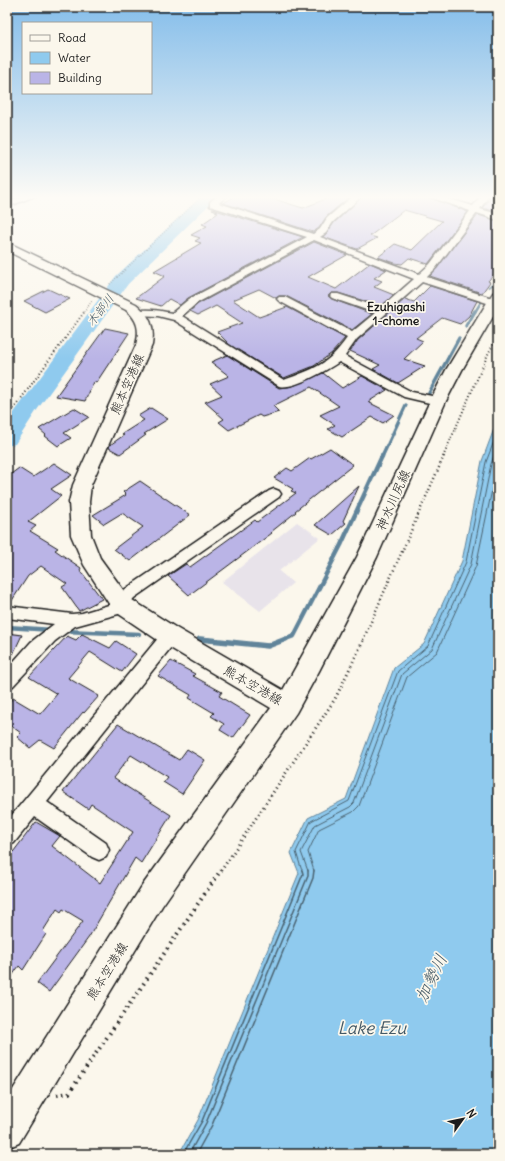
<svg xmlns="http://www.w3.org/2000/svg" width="505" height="1161" viewBox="0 0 505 1161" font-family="Delius,'Klee One',sans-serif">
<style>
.built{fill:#e8e3ea}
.water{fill:#8fcaee;stroke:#61849a}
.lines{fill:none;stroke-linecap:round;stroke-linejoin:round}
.shore-far1{stroke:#4a6270;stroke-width:1}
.shore{stroke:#4a6270;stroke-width:1.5}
.stream-far3{stroke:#61849a;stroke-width:2.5}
.stream-far2{stroke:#61849a;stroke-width:3.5}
.stream-far1{stroke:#61849a;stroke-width:4.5}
.stream{stroke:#61849a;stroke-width:5.5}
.river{fill:#8fcaee;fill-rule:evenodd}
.building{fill:#bab4e6;stroke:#1c1c1c}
.minor-casing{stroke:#1c1c1c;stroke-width:3}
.secondary-casing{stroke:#1c1c1c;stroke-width:3}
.path-far4{stroke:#1c1c1c;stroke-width:1.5;stroke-dasharray:0.5 2;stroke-linecap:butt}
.path-far3{stroke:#1c1c1c;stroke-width:2;stroke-dasharray:1 2.5;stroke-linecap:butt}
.path-far2{stroke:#1c1c1c;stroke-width:2.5;stroke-dasharray:1 3;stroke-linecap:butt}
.path-far1{stroke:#1c1c1c;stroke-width:3;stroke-dasharray:1 3.5;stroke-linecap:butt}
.path{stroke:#1c1c1c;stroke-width:4;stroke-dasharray:1.5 4.5;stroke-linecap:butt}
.minor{fill:#fbf7ec;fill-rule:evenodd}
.secondary{fill:#fbf7ec;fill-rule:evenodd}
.labels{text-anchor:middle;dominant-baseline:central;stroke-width:3.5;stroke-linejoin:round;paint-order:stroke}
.far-neighbourhood-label{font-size:12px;font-weight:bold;fill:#1c1c1c;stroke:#fbf7ec}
.far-water-label{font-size:12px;font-style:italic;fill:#445966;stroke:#fbf7ec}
.street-label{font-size:13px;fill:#1c1c1c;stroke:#fbf7ec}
.near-water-label{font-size:17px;font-style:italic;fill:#445966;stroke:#fbf7ec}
</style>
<rect width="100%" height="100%" fill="#fbf7ec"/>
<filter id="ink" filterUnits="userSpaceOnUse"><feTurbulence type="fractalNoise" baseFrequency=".025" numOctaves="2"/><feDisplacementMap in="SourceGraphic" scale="8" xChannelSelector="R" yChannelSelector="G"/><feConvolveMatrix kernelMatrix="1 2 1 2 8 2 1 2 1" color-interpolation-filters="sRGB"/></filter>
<g filter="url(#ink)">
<path class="built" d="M297 522 320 538 279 571 293 583 260 611 222 582Z"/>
<path class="water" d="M498 426V1154H179L198 1120 299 873 291 853 308 818 346 799 394 668 424 644 462 561 482 461 494 429Z"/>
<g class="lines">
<g class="shore-far1">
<path d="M302 871 296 852 311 821 349 801 398 671 428 646 466 562 486 462 498 431"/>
<path d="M308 871 301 852 315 825 350 807 354 803 402 674 432 649 471 564 491 464 498 444"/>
<path d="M314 871 308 852 319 829 353 812 359 806 407 677 437 652 476 566 498 461"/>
</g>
<g class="shore">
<path d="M183 1154 202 1121 303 874 302 870"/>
<path d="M189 1154 206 1123 308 876V870"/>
<path d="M196 1154 212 1125 313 878 314 870"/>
</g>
<g class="stream-far3">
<path d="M489 287 498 280"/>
<path d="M475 312 481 302"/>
</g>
<g class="stream-far2">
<path d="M466 326 475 311"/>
<path d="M429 393 459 338"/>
<path d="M382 457 406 405"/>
</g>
<g class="stream-far1">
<path d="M7 627 52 630"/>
<path d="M63 631 139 634"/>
<path d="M199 639 210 640"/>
<path d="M283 640 294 636 341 545 382 456"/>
</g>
<path class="stream" d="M200 639 268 646 286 639"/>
<path class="river" d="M202 196H218L128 284 37 410 15 444 7 446V422L116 276Z"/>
</g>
<g class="building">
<path d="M236 196H264L303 208 333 196H350L326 217 319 228 313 232 223 203Z"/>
<path d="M363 196H426L468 212 428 264 409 258 402 264 395 263 378 257 395 244 412 250 442 221 404 210 370 236 377 238 357 249 323 237 334 223Z"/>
<path d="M493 196H498V212L482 208Z"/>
<path d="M212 209 303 237 188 298 180 305 169 299 161 306 136 298 165 276 154 271 201 243 195 241 200 238 191 235 207 226 202 224 218 213 215 212 218 211Z"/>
<path d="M478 215 498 221V270L488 281 490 282 482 293 430 276Z"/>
<path d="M314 242 347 255 308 277 336 289 370 263 386 270 374 278 382 281 374 287 394 295 381 306 338 293H331L328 296 332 299 372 314 352 330 286 296H279L276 298 259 289 233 300 259 317 287 307 345 338 332 353 314 366 284 378 230 345 217 332 242 323 216 306 198 315 190 311 198 304Z"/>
<path d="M430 286 477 301 469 316 460 324 442 318 416 338 423 341 404 359 425 366 398 383 373 369 380 365 350 351 358 340 405 299 414 302Z"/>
<path d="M48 289 70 299 45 312 24 301Z"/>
<path d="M105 328 129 333 96 383 94 382 85 401 56 396Z"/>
<path d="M227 355 279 388 293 386 323 373 342 388 362 376 387 390 368 402 394 415 383 423 372 417 342 437 328 429 335 425 320 415 339 406 311 387 273 406 279 412 262 417 259 415 229 430 219 422 224 419 205 402 222 395 210 384 229 376 211 362Z"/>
<path d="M74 408 89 417 64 433 71 438 58 446 45 436 46 435 39 429Z"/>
<path d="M151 408 168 419 144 434 146 435 120 454 109 448 110 445 124 435 122 434 144 420 138 416Z"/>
<path d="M330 448 353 465 295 511 296 512 271 532 272 533 189 595 168 576 186 564 190 567 255 520 257 522 296 493 291 491 293 489 274 478 287 468 292 471 310 458 311 459Z"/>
<path d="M54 463 72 475 51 489 61 496 28 522 36 526 30 531 58 548 55 550 81 568 80 570 102 599 79 611 62 587 67 584 41 566 28 576 9 605H7V477L19 468 33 477Z"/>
<path d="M140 481 190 515 130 561 114 549 143 527 122 513 104 524 93 515 126 495 123 492Z"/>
<path d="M359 486 343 521 346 523 332 535 315 525Z"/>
<path d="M7 633 22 635 7 667Z"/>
<path d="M82 634 110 648 116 641 136 654 122 672 90 652 68 678 99 696 84 713 83 712 54 748 40 740 30 748 17 737 21 733 7 723V705L13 698 40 714 57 694 29 677 67 636 76 640Z"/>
<path d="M171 661 195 674 193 676 222 692 219 696 250 715 233 738 220 730 224 724 211 716 214 713 189 698 191 695 158 676Z"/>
<path d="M118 724 179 760 187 749 205 760 182 794 163 782 167 777 131 755 113 778 171 815 141 863 135 858 89 937 49 992 37 983 83 921 63 909 61 912 57 909 43 931 46 934 23 970 19 966 7 983V860L36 822 60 836 52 846 100 883 133 832 91 804 88 809 63 792Z"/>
</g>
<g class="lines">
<defs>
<g id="minor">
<path d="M23 196H35L7 207V202Z"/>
<path d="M217 196H226L219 203 313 234 320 229 327 218 353 196H362L333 222 326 233 320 237 419 274 430 264 470 211 427 196H440L473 206 481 196H489L480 209 498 214V220L477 213 436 268 427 277 498 300V304H490L422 282 357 339 345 356 412 392 442 398 444 401 442 404 438 405 404 397 339 362C327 370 293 390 279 386L174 320 158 316 136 315 135 313 136 311C148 308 161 311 172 313L189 299 307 237 210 206V202ZM314 240 414 279 381 308 338 294H332L330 296 332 298 375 313 352 332 285 297H279L277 299 279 301 347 338C328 365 314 369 284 380L182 316 197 303Z"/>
<path d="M274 489 279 491 281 494 279 497 134 598 122 613 75 626 55 641 13 686 7 688V669L31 642 54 624 7 618V606L72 614 82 613 112 604 124 590 269 491Z"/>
<path d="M170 629 176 631 178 636 176 641 47 802 106 843 109 850 106 857 99 860 92 857 35 817 14 843 7 846V821L164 631Z"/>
</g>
<path id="secondary" d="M7 242 136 304C150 315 155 327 152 345L91 485 89 502 91 535 100 558 129 598 178 629 283 690 357 557 430 401 446 370 491 296 493 293 498 292V308L462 370 446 401 377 557 319 671 296 713 162 906 19 1143 7 1148V1099L142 886 271 708 162 643 113 610 84 565 71 535 69 502 73 485 136 345C140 330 138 320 126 310L7 251Z"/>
</defs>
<use href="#minor" class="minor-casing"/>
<use href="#secondary" class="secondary-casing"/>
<g class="path-far4">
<path d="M110 284 202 196"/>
<path d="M84 312 92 301"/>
</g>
<g class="path-far3">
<path d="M7 418 85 311"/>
<path d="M443 457 489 352 498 337"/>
</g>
<path class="path-far2" d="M363 640 444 456"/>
<path class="path-far1" d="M221 871 335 699 364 639"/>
<path class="path" d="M57 1095 69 1093 221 870"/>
<use href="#minor" class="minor"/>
<use href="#secondary" class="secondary"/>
</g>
</g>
<linearGradient id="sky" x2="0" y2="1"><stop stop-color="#84bdea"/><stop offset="0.55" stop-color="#fdfbf6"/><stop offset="1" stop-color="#fdfbf6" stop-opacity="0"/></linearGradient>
<rect width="505" height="359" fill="url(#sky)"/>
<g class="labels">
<g class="far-neighbourhood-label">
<text x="396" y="306">Ezuhigashi<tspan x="396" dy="14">1-chome</tspan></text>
</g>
<g class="far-water-label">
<text transform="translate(100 310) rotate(-53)">木部川</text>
</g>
<g class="street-label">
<text transform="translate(127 384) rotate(-66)">熊本空港線</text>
<text transform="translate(393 500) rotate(-66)">神水川尻線</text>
<text transform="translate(253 685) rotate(30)">熊本空港線</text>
<text transform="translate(107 971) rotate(-58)">熊本空港線</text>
</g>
<g class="near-water-label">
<text transform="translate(431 978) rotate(-64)">加勢川</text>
<text x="372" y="1028">Lake Ezu</text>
</g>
</g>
<rect width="505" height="1161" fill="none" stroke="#fbf7ec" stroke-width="24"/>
<rect x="12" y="12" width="481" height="1137" fill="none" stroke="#1c1c1c" stroke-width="1.5" filter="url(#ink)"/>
<rect x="22" y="22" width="130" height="72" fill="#fbf7ec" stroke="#a29f99"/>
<rect x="30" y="35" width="20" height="6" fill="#fbf7ec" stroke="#a29f99"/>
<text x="58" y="42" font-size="12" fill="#1c1c1c">Road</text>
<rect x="30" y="52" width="20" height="12" fill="#8fcaee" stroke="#a29f99"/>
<text x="58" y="62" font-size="12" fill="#1c1c1c">Water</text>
<rect x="30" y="72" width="20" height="12" fill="#bab4e6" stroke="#a29f99"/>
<text x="58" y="82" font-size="12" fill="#1c1c1c">Building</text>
<g transform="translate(463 1119) rotate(57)" stroke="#fbf7ec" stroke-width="3" paint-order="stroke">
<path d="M0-3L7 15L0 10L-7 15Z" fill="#1c1c1c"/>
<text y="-6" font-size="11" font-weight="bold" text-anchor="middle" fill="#1c1c1c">N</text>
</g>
</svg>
